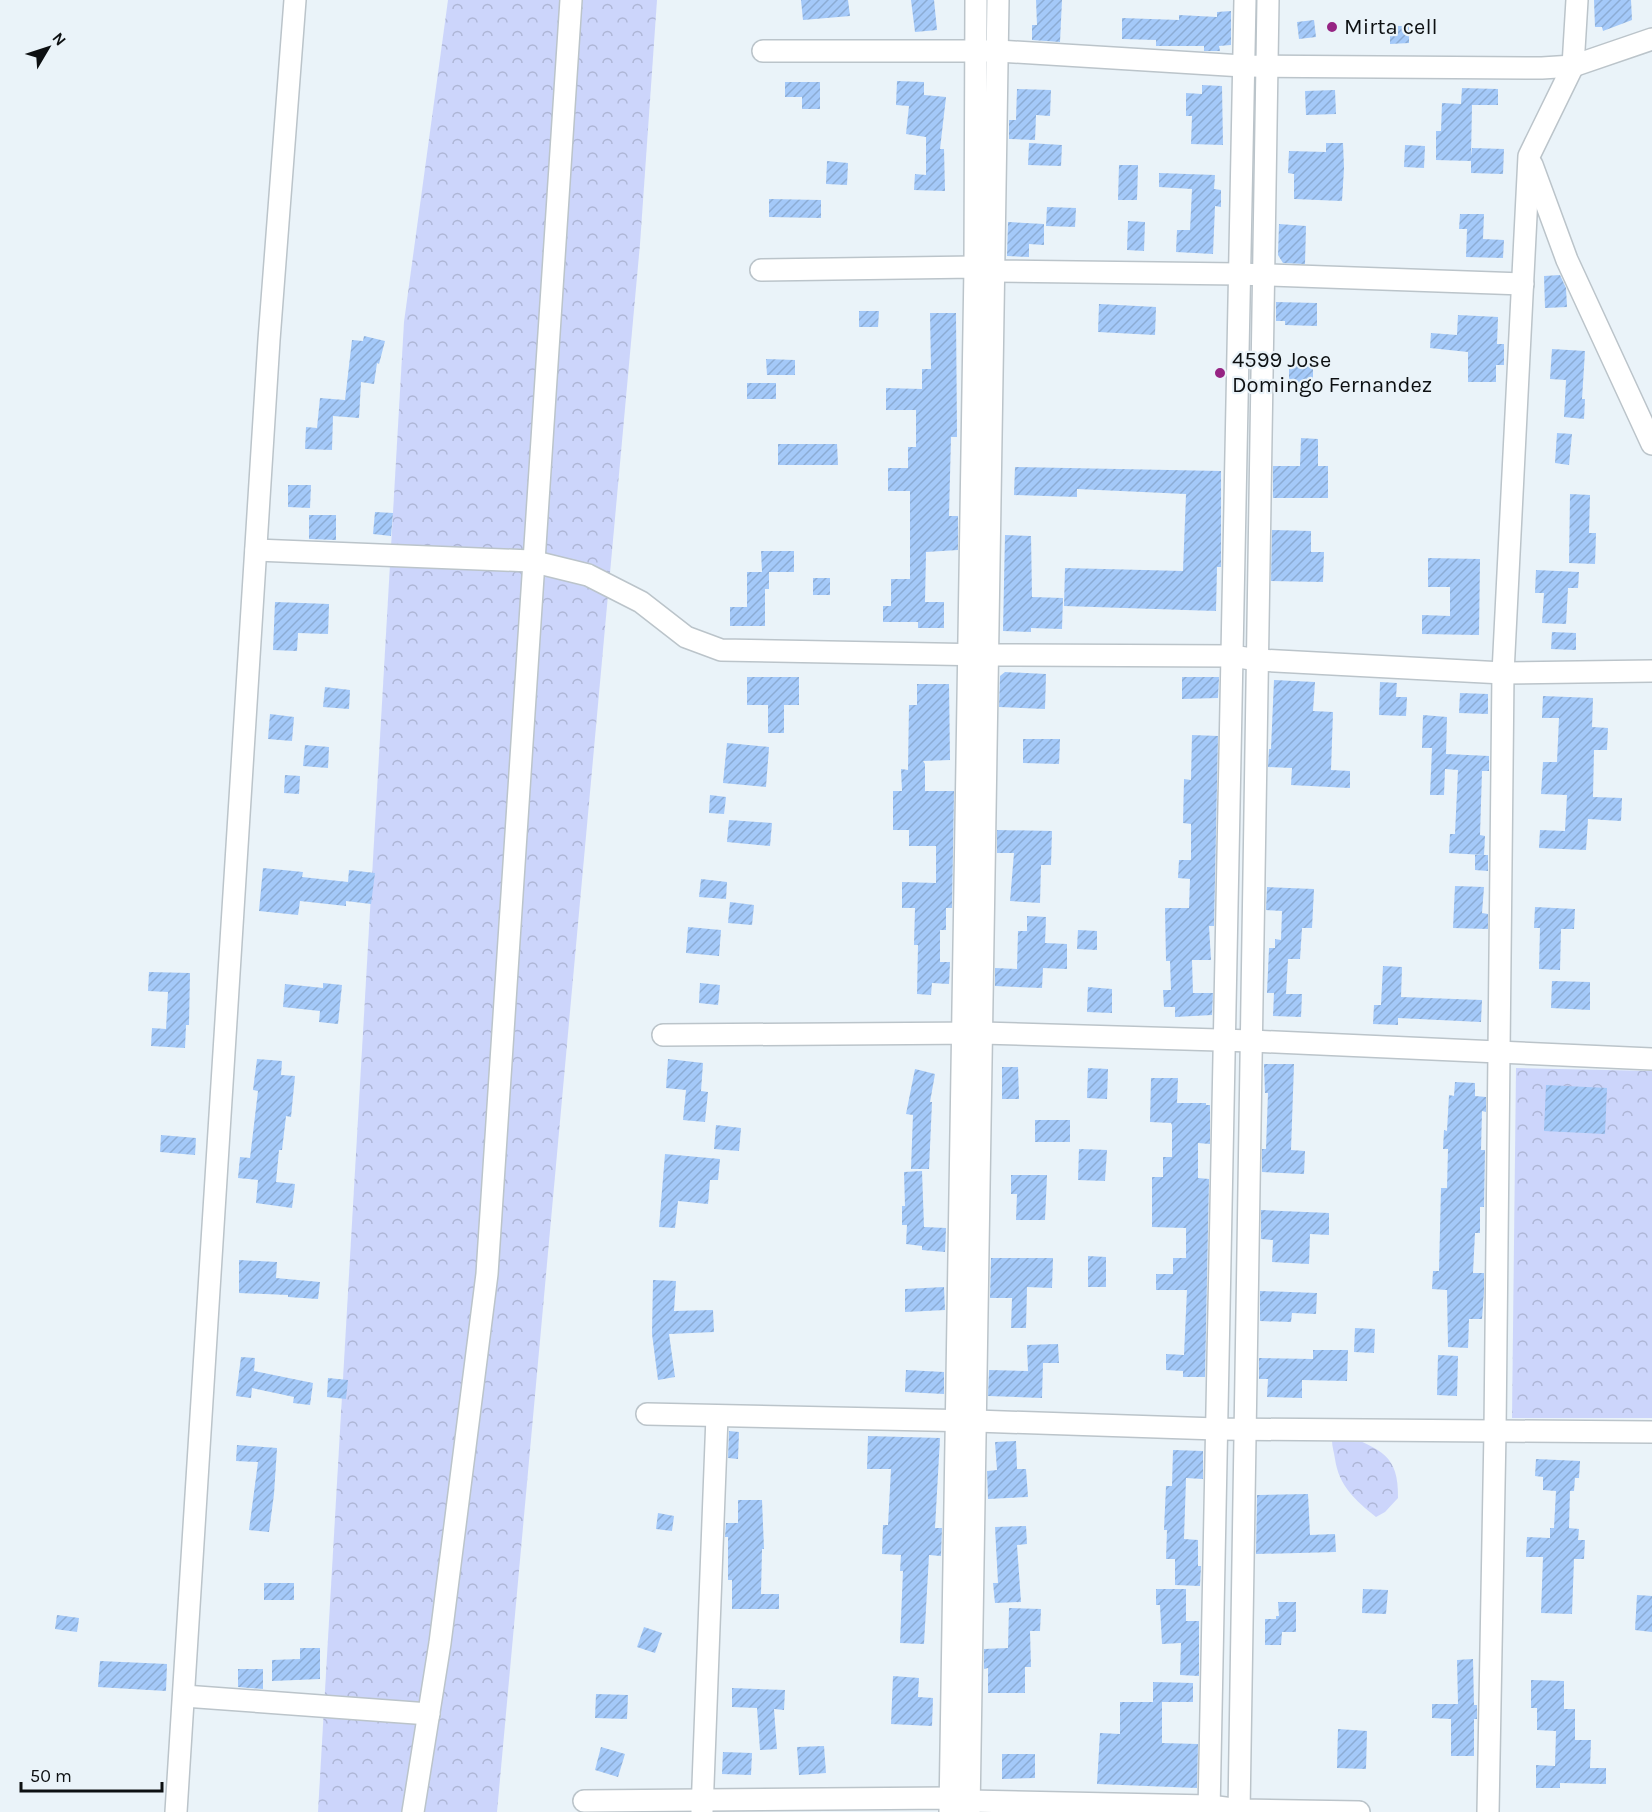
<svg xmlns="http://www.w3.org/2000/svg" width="1652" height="1812" viewBox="0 0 1652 1812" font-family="Karla,sans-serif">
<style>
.forest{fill:url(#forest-crowns)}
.building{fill:url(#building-hatch)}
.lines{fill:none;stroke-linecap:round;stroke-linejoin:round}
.street-casing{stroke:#bbc4ca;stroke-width:24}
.street{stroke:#fff;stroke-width:21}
.poi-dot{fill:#962483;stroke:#eaf3f9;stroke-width:2}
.labels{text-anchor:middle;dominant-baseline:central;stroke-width:4.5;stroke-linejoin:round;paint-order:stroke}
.poi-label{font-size:22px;fill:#0d1012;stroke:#eaf3f9;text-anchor:start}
</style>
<defs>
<pattern id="forest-crowns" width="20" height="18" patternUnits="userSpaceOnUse" patternTransform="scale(1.5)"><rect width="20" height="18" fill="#ccd5fb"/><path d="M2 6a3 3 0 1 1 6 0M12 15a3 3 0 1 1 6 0" fill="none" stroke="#aeb6d6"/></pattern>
<pattern id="building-hatch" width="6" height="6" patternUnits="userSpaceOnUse" patternTransform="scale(1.5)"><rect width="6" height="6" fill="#a4c9f9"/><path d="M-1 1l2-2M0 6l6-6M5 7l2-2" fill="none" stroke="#8cacd4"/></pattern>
</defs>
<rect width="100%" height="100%" fill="#eaf3f9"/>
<g class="forest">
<path d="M448 0H657L640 244 497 1812H318L404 322Z"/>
<path d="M1516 1068 1652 1071V1418H1512Z"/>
<path d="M1346 1435C1380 1450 1399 1454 1398 1498L1385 1512 1376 1517C1355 1500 1339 1486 1335 1459 1334 1452 1332 1447 1332 1440Z"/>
</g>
<g class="building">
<path d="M801 0H848L850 16 803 20Z"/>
<path d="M911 0H934L937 30 915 32Z"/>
<path d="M1036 0H1062L1060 42 1032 40V25H1037Z"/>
<path d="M1594 0H1631L1632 20 1603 31 1602 27H1595Z"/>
<path d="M1231 11V45L1219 46 1220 51H1204V46H1156V40L1122 39V18L1179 20V15L1217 17V12Z"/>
<path d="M1314 20 1316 37 1299 39 1297 22Z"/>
<path d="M1390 26H1409V43L1390 44Z"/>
<path d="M897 81 924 82V95L946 97 940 149H944L945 191 914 190 915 174 926 175V137L906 134 909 106 896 105Z"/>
<path d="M785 82H820V109H802V97H785Z"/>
<path d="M1202 85 1222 86 1223 145 1191 144 1192 116H1186V93L1202 94Z"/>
<path d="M1462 88 1498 89V105H1472L1471 156 1472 148 1504 149 1503 174 1471 173V161L1436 160V131H1441L1442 103 1461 104Z"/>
<path d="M1017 89 1051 90 1050 116 1036 115 1035 140 1009 139V120H1016Z"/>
<path d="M1335 90 1336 114 1306 115 1305 91Z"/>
<path d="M1029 143 1062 145 1061 166 1028 165Z"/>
<path d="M1326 143H1343L1344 168 1342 201 1294 199V174L1288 173 1289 151 1326 152Z"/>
<path d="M1405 145 1425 146 1424 168 1404 167Z"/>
<path d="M827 161 848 163 847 185 826 184Z"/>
<path d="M1119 165H1138L1137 200H1118Z"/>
<path d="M1159 173 1215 175 1214 189 1221 190V207L1215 206 1213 254 1176 252 1177 230H1190L1192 189 1159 187Z"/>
<path d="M769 199 821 200V218L769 217Z"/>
<path d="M1047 207 1076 208 1075 227 1046 226Z"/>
<path d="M1460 214H1484L1483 239 1504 240 1503 258 1466 257 1467 229H1459Z"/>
<path d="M1128 221 1145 222 1144 251 1127 250Z"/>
<path d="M1008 222 1044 224V245L1029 244V257L1007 256Z"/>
<path d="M1279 224 1306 226 1305 264 1283 263 1278 255Z"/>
<path d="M1560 275 1566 288 1567 307 1545 308 1544 276Z"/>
<path d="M1276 302 1317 303V326L1285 325V321H1276Z"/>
<path d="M1099 304 1156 307 1155 335 1098 332Z"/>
<path d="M859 311H879L878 327H859Z"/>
<path d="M930 313H956L957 437H951L949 516H958V550L926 552 925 602H944V628H918V622H883V606H891V579H910V491H888V468H908V447H916V410H886V388L922 389V369H931Z"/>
<path d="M1458 315 1498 317 1497 344H1504V365H1496V382H1468V352L1430 348 1431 333 1457 335Z"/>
<path d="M364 336 385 341 379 364 377 363 374 384 361 382 359 418 333 416 332 450 305 449 306 427 317 428 320 398 345 400 352 340 363 341Z"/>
<path d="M1552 349 1585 351 1582 399H1585L1584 419 1564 417 1566 380 1550 379Z"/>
<path d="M766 359 795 360V375H767Z"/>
<path d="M1289 366H1313V384L1289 383Z"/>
<rect x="747" y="383" width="29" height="16"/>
<path d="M1557 433 1572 434 1569 465 1555 463Z"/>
<path d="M1301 438 1318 439V466H1328V498H1273V466H1300Z"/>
<path d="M778 444H837L838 465H778Z"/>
<path d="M1015 467 1221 471V567H1217L1216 611 1064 606 1065 568 1183 571 1186 494 1077 489V497L1014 495Z"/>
<path d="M288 485H311L310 508 288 507Z"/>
<path d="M1570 494 1590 495 1589 533H1596L1595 564 1569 563Z"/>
<path d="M375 512 393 513 391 536 373 534Z"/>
<path d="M309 515H336V540L309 539Z"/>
<path d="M1272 530 1311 531V552H1324L1323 582 1271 581Z"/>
<path d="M1005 535 1031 536 1032 597 1063 598 1062 629 1031 628V632L1003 631Z"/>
<path d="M761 551H794V572H769V589H765V626H730V607H747V572H762Z"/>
<path d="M1428 558 1480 559 1479 635 1422 634V615L1450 616V587H1428Z"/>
<path d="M1536 570 1579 572 1578 588H1568L1566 624 1542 623 1544 593H1535Z"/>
<rect x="813" y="578" width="17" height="17"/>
<path d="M275 602 329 604 328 634 298 633 297 651 273 650Z"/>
<path d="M1552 632 1576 633V650L1551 649Z"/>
<path d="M1005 672 1046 674 1045 709 999 707 1000 676Z"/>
<path d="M747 677H799V705H784V733H768V705H747Z"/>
<path d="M1182 677H1219L1218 698 1182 699Z"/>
<path d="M1274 680 1315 682 1313 711 1333 712 1331 770 1350 771V788L1291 785 1292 768 1268 767 1269 749H1271Z"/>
<path d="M1380 682 1397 683 1396 697H1407L1406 716 1379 715Z"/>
<path d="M917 684H949L950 760 923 761 925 764V791H954L952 908H946V930H940V962H950L949 984 932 983 931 995 917 994 918 945H914L915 908H902V882L936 883V846H909V830H893V791H902L901 769 908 770 909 705H917Z"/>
<path d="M325 687 350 690 349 709 323 707Z"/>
<path d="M1460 693 1488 694V714L1459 713Z"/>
<path d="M1543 696 1593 698 1592 727 1608 728 1607 750H1594L1593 797 1622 798 1621 821 1588 819 1586 850 1539 848 1540 830 1565 831 1567 795 1541 794 1543 762H1557L1559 718H1542Z"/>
<path d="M270 714 294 717 292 741 268 739Z"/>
<path d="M1423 715 1447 717 1446 754 1489 756V771H1482L1480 835 1485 836 1484 855 1449 853 1450 834H1455L1458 770 1445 769 1444 795H1430L1432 748H1422Z"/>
<path d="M1192 735 1218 736 1214 926H1209L1211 960H1192L1193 993H1213L1212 1015 1175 1017V1007H1164L1163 990H1171L1170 961H1166L1165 908H1189L1190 879 1178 878 1179 860H1191V824L1183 823 1184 779 1191 780Z"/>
<path d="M1023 739H1060L1059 764 1023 763Z"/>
<path d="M727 743 769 747 766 787 723 783Z"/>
<path d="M305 745 329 747 328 768 303 766Z"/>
<path d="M285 775 300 776 299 794 284 793Z"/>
<path d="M710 795 726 797 724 814 709 813Z"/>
<path d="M729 820 772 823 770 846 727 842Z"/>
<path d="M997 830 1052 831 1051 865H1041L1040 903 1010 901 1014 853H997Z"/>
<path d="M1475 855H1488V871L1475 870Z"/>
<path d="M263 868 303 872 302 877 348 882 349 870 375 873 371 904 346 901V906L300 901 298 915 259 911Z"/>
<path d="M701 879 727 882 726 899 699 897Z"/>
<path d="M1455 886 1484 887 1482 913 1488 914V929L1453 928Z"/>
<path d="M1267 887 1314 889 1312 928H1302L1300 959H1288L1286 994H1302L1301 1017 1273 1016 1274 993H1267L1269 948H1275V939L1281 940 1282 911 1266 910Z"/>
<path d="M730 902 754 905 752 925 728 923Z"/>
<path d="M1535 907 1575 909 1574 929H1561L1560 970 1539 969 1540 928H1534Z"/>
<path d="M1027 916 1046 917 1045 943 1067 944V969L1043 968 1042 988 995 986V968L1017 969 1018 931H1027Z"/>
<path d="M688 927 721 930 719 956 686 953Z"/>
<path d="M1078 930 1097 931V950L1077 949Z"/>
<path d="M1383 966 1402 967 1401 997 1482 1000 1481 1022 1398 1018V1025L1373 1024 1374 1005H1381Z"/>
<path d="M149 972 190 973 189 1025H186L185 1048 151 1046 152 1028 166 1029 168 992 148 991Z"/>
<path d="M1552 981 1590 982V1010L1551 1008Z"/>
<path d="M323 983 342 985 338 1024 319 1022 320 1011 283 1007 285 984 323 988Z"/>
<path d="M700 983 720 985 718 1005 699 1003Z"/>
<path d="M1088 987 1112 989V1013L1087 1012Z"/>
<path d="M257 1059 282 1061 281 1075 295 1076 291 1117 286 1116 282 1150H279L276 1182 295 1184 292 1208 256 1203 258 1180 238 1178 240 1157 250 1158 258 1091 253 1090Z"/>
<path d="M668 1059 703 1063 701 1091 708 1092 705 1122 683 1120 686 1090 666 1088Z"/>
<path d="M1264 1064H1294L1291 1150 1305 1151 1304 1174 1262 1172V1149H1266L1268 1093H1265Z"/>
<path d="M1002 1067H1018L1019 1099H1002Z"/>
<path d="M1088 1068 1108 1069 1107 1099 1087 1098Z"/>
<path d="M915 1069 935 1074 930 1102H932L929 1169H911L913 1115 906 1114Z"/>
<path d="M1151 1078H1178L1177 1103H1206V1105H1210V1144L1198 1143V1178L1209 1179 1205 1377H1183V1371L1166 1370V1354L1184 1355 1187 1290H1156V1274H1173V1258H1186V1228L1152 1227V1177H1163V1157H1172V1125L1171 1123 1150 1122Z"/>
<path d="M1455 1082 1475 1083V1096L1486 1097V1112L1482 1111 1481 1150H1485L1484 1207H1480V1233H1475L1473 1273H1484V1292L1482 1319H1469L1468 1348 1448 1347 1447 1290 1432 1289 1433 1271H1439L1441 1188H1447L1448 1149H1443L1444 1130 1447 1131 1449 1095 1454 1096Z"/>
<path d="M1546 1085 1607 1088 1605 1134 1544 1131Z"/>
<rect x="1035" y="1120" width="35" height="22"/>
<path d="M716 1125 741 1128 739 1151 714 1149Z"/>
<path d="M161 1135 196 1138 195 1155 160 1152Z"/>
<path d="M1079 1149 1107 1150 1105 1181 1078 1180Z"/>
<path d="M665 1154 720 1159 718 1180H710L708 1204 678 1201 675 1228 659 1227Z"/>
<path d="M922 1171 924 1227 946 1228 945 1252 922 1250V1246L906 1244 907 1225H902V1206H905L904 1172Z"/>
<path d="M1011 1175H1047L1045 1220H1016L1017 1194H1011Z"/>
<path d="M1261 1210 1329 1213V1235L1310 1234 1309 1264 1272 1262 1273 1240 1261 1239Z"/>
<path d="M1088 1256 1106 1257V1287H1088Z"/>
<path d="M991 1258H1053L1052 1288 1027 1287 1026 1328H1011L1012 1298H990Z"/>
<path d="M239 1260 277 1262 276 1278 320 1282 318 1299 288 1297V1295L239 1293Z"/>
<path d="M653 1280 676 1281 674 1311 713 1310 714 1332 669 1334 675 1377 658 1380 652 1334Z"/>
<path d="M944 1287 945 1310 905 1312V1289Z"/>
<path d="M1260 1291 1317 1293 1316 1314 1292 1313 1291 1322 1260 1321Z"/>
<path d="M1355 1328 1375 1329 1374 1353 1354 1352Z"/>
<path d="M1058 1344 1059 1363H1043L1042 1398 988 1396 989 1370 1028 1371 1027 1345Z"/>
<path d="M1313 1350H1348L1347 1381 1302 1380V1398L1267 1397 1268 1379H1259V1358L1313 1359Z"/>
<path d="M1438 1355 1458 1356 1457 1396 1437 1395Z"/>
<path d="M241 1357 255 1358 254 1371 313 1383 310 1405 293 1403 294 1397 252 1388 251 1398 236 1396Z"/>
<path d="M906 1370 944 1372V1394L905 1392Z"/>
<path d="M328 1378 348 1380 346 1399 327 1397Z"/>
<path d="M729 1431 739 1432 738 1459 728 1458Z"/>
<path d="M868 1436 940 1438 935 1528H942L941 1556 929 1555 924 1644 900 1643 903 1571H900L901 1555 882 1554 883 1525H888L891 1469H867Z"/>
<path d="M1016 1441 1017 1469H1026L1028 1497 988 1499 987 1471 997 1470 995 1442Z"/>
<path d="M237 1445 277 1448 274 1494 269 1532 249 1530 258 1462 236 1461Z"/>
<path d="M1173 1450 1203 1451V1479L1186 1478 1184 1539 1198 1540V1566H1201L1200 1586 1175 1585V1559H1166L1167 1530H1164L1166 1486H1172Z"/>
<path d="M1536 1459 1580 1461 1579 1478H1575L1574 1491H1570L1569 1528 1579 1529 1578 1540H1585L1584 1559H1574L1572 1614 1541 1613 1543 1557H1526L1527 1537 1550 1538V1528H1554L1556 1491 1543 1490V1477L1535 1476Z"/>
<path d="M1308 1494 1310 1535 1335 1534 1336 1552 1256 1554 1257 1495Z"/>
<path d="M738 1500H762L764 1549H762L761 1594H779V1609H732V1580H728V1537H725L726 1523H738Z"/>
<path d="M658 1513 674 1516 672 1531 656 1529Z"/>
<path d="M1026 1526 1027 1544 1017 1545 1021 1602 995 1603 993 1583H998L995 1527Z"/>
<rect x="264" y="1583" width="30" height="17"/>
<path d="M1156 1589H1186V1621H1199V1676L1180 1675 1181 1643 1162 1644 1160 1605H1156Z"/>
<path d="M1363 1589 1388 1590 1386 1614 1362 1613Z"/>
<path d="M1637 1595 1652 1596V1632L1635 1630Z"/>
<path d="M1278 1602H1296V1632H1282L1281 1645H1265V1619H1276V1616H1279Z"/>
<path d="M1009 1608 1041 1609 1040 1631H1030L1031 1667H1025V1693H988V1668L984 1669V1649L1008 1648Z"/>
<path d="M57 1615 79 1618 77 1632 55 1629Z"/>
<path d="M644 1627 662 1633 655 1653 637 1647Z"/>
<path d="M300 1648H320V1679L272 1681V1660L300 1659Z"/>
<path d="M1473 1659 1474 1705H1477V1719H1474V1756H1451V1719L1432 1718V1704H1458L1457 1660Z"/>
<path d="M100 1661 167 1664 166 1691 98 1687Z"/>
<path d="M238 1669H263V1689L238 1687Z"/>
<path d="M893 1676 919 1678 918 1697 933 1698 932 1726 891 1724Z"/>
<path d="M1531 1680 1564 1681V1709H1575V1740H1591L1590 1768H1606V1784L1560 1783V1788H1536V1765L1555 1766 1556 1731 1537 1730V1708H1531Z"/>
<path d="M1153 1682 1193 1683V1702H1156H1162V1743L1198 1744 1197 1788 1097 1784 1100 1733 1120 1734V1702H1153Z"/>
<path d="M732 1688 785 1690 784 1710 774 1709 777 1749 760 1750 757 1708 732 1707Z"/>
<path d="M596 1694 628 1695 627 1719 595 1718Z"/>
<path d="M1338 1729 1367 1731 1366 1769 1337 1768Z"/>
<path d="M824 1746 826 1773 799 1775 797 1747Z"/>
<path d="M601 1747 625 1754 618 1777 595 1770Z"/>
<path d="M723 1752 752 1753 751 1775 722 1774Z"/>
<path d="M1002 1754H1035V1778L1002 1779Z"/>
</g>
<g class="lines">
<defs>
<g id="street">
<path d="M763 51H998L1243 66 1542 68 1573 66 1652 39"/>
<path d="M1532 165 1567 260 1652 444"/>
<path d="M761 270 975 267 994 271 1239 274 1523 284"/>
<path d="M256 550 531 561 588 575 641 602 686 637 721 650 988 655 1232 656 1258 660 1503 673 1652 671"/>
<path d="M663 1035 982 1033 1252 1041 1652 1059"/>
<path d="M647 1414 976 1421 1217 1429 1652 1432"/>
<path d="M184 1696 429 1714"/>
<path d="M584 1801 950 1798 969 1801 1210 1806 1240 1810 1359 1812"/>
<path d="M702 1811 717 1416"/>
<path d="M176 1812 269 340 295 0"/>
<path d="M413 1812 440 1643 487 1274 571 0"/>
<path d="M950 1812 975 267 976 0"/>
<path d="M969 1812 998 0"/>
<path d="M1209 1812 1245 0"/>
<path d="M1239 1812 1268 0"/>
<path d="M1488 1812 1495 1431 1503 673 1529 156 1573 66 1577 0"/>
</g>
</defs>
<use href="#street" class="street-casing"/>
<use href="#street" class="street"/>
</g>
<g class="poi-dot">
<circle cx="1332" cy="27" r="6"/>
<circle cx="1220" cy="373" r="6"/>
</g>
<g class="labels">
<g class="poi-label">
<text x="1344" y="27">Mirta cell</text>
<text x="1232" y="360">4599 Jose<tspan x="1232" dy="25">Domingo Fernandez</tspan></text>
</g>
</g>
<g transform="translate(48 48) rotate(51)" stroke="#eaf3f9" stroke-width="4.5" paint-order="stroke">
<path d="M0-4.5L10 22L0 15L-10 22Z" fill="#0d1012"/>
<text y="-9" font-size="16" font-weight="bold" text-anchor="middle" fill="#0d1012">N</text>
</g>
<path d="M21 1782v9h141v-9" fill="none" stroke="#0d1012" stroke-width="3"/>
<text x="30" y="1782" font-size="18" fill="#0d1012" stroke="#eaf3f9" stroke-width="4.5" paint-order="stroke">50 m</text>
</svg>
